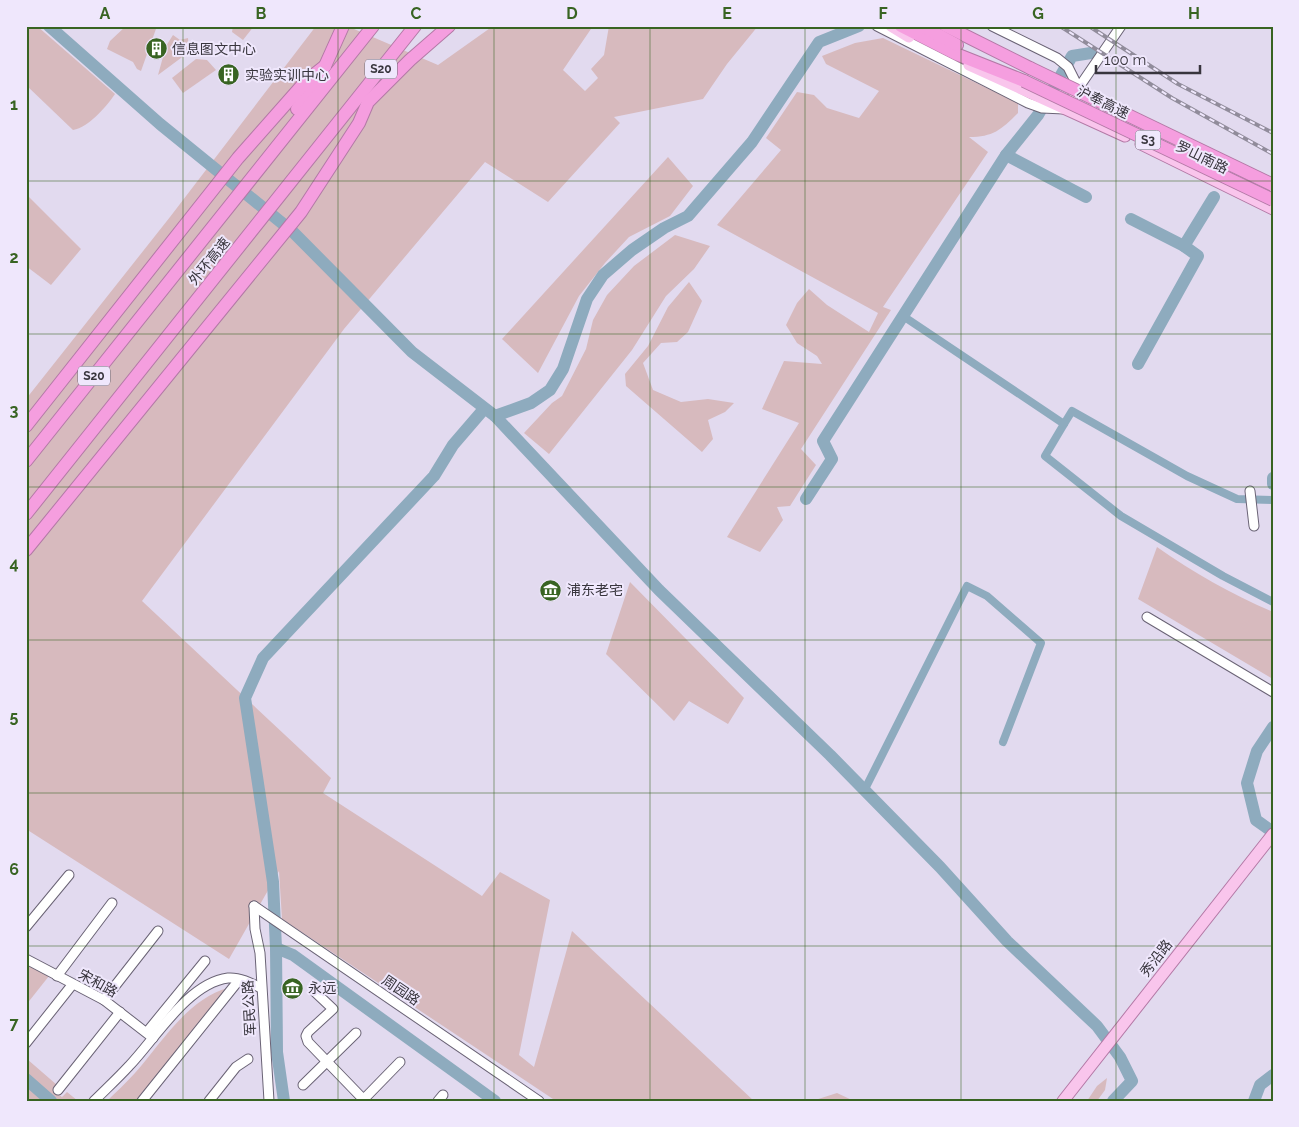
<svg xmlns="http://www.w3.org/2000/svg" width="1299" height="1127" viewBox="0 0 1299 1127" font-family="Raleway,'Noto Sans SC',sans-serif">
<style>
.green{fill:#d7babe}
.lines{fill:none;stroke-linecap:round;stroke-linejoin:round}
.canal{stroke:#8eabbe;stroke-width:8}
.river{stroke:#8eabbe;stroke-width:12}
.minor-casing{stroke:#6a6375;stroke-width:11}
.major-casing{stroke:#b379a6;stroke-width:13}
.highway-casing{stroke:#b379a6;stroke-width:14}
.minor{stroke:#fff;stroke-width:9}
.major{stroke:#f9c5ec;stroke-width:11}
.highway{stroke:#f59edf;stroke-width:12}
.rail-casing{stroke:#918c9b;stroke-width:4}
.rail{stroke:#efe7fc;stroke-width:2;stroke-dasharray:5.5;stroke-linecap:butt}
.highway-bridge-casing{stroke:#b379a6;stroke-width:14;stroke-linecap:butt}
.highway-bridge{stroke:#f59edf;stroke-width:12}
.grid{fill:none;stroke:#386422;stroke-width:1;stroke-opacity:0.55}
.labels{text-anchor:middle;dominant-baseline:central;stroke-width:4;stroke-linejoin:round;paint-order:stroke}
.shield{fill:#efe7fc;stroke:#6f6a76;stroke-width:1}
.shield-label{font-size:12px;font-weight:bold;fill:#38353d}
.poi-label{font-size:14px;fill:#38353d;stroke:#efe7fc;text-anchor:start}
.street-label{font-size:14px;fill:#38353d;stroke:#efe7fc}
.neatline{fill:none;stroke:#386422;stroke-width:2}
.grid-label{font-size:16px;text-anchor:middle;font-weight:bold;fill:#386422}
</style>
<rect width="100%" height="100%" fill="#e2daef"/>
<g class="green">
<path d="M26 26H37L115 94C106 107 89 127 73 130L26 85Z"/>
<path d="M126 26H157L141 71 137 69 133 62 107 49 110 41Z"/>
<path d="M233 26H254L243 40 232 32Z"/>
<path d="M316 26H347L438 65 493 26H593L563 70 585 91 598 78 591 69 604 55 609 26H758L727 64 703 99 614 117 620 123 548 202 485 162 344 329 142 601 331 778 323 793 482 896 500 872 550 900 519 1055 534 1067 572 931 754 1101H556L282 919 279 871 229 959 26 829V399L170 217Z"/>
<path d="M173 35 180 40 188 38 189 52 158 75 166 46Z"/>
<path d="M883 38 1018 103V113C1001 130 993 137 969 137L988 152 883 307 891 310 801 449 816 465 790 506 777 507 783 520 760 552 727 537 799 423 762 409 784 361 822 364 817 356 797 343 786 325 797 303 809 289 827 305 869 332 878 313 717 225 781 150 766 138 797 92 814 95 827 108 859 118 879 91 826 64 822 56 855 43Z"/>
<path d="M196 59 207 60 216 70 183 93 172 78Z"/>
<path d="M668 157 693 186 670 216 629 237 605 263 579 296 538 373 502 339Z"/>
<path d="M26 194 81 249 51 285 26 266Z"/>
<path d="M675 235 710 246 694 269 666 296 632 350 549 454 524 433 552 403 562 396 586 349 593 320 607 295 634 266Z"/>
<path d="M689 282 702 301 688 332 677 342 661 343 643 363 653 390 681 402 708 399 734 403 725 412 708 420 713 439 702 452 626 386 625 374 648 346 668 307Z"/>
<path d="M1157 547C1194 573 1231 594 1273 612V679L1138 599Z"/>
<path d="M630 582 744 698 728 724 689 701 674 721 606 654Z"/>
<path d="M26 964 49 976 26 1005Z"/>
<path d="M228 988 138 1101H107C116 1092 126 1083 135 1073 161 1044 187 999 228 988Z"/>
<path d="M27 1059 57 1085 53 1090 62 1097 67 1092 78 1101 26 1100Z"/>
<path d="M1107 1078 1105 1090 1097 1101H1087L1097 1086Z"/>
<path d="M837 1093 854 1101H812Z"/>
</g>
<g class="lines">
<g class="canal">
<path d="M903 316 1064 424 1045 456 1121 516 1223 576 1273 602"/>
<path d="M1064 424 1072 411 1187 476 1237 499 1273 500"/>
<path d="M864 791 967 586 987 596 1041 643 1003 742"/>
</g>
<g class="river">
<path d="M49 26 160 124 293 232 412 352 495 416 659 590 830 755 940 867 1007 941 1097 1026 1120 1057 1132 1081 1113 1101"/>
<path d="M1006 155 1086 197"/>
<path d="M1131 219 1184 246"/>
<path d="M1138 364 1198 256 1184 246 1214 197"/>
<path d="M495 416 531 403 550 390 563 369 587 299 603 275 632 250 664 228 688 216 752 142 819 42 859 26"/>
<path d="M1273 478V484"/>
<path d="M806 499 832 459 823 441 1006 155 1038 115 1072 56 1091 53"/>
<path d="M1273 727 1257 751 1247 783 1256 820 1273 832"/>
<path d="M276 948 293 955 495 1101"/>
<path d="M26 1079 51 1101"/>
<path d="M284 1101 277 1052 276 948 273 882 245 698 263 658 434 476 453 445 484 409"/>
<path d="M1254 1101 1260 1085 1273 1075"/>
</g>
<defs>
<g id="minor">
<path d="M877 26 1028 103 1042 108 1064 109 1121 26"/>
<path d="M992 26 1057 58 1068 67 1078 87"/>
<path d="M1250 491 1254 526"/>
<path d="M1147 617 1273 692"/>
<path d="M254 906 539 1101"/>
<path d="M254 906 255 929 260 953 269 1101"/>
<path d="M26 927 69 875"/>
<path d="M26 959 104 1000 153 1038"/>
<path d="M57 976 112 903"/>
<path d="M315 992 333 1009 308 1032 306 1036 308 1042 365 1101"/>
<path d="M104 1000 158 931"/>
<path d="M147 1032 205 961"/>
<path d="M26 1043 72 985"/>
<path d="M303 1085 356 1033"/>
<path d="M58 1090 120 1012"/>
<path d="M94 1101C106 1089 118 1078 129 1066 155 1039 188 983 228 978 239 977 251 983 261 988"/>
<path d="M142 1101 239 980"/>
<path d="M209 1101 236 1067 248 1059"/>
<path d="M362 1101 400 1062"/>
<path d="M438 1101 443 1095"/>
</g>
<g id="major">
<path d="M891 26 909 37"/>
<path d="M969 65 1125 136"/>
<path d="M1141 144 1273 209"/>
<path d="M1063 1101 1273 834"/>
</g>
<g id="highway">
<path d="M901 26 956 54 1024 81"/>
<path d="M922 26 957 45"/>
<path d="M946 26 1030 68"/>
<path d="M297 109 325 66 343 26"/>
<path d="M26 426 238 158 306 81 325 66"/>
<path d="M26 461 373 26"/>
<path d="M26 514 415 26"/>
<path d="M26 550 301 212 359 123 368 102 410 60 449 26"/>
</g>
</defs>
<use href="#minor" class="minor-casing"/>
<use href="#major" class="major-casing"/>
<use href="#highway" class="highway-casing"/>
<use href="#minor" class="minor"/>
<use href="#major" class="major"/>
<use href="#highway" class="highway"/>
<defs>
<g id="rail">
<path d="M1060 26 1172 98 1273 154"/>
<path d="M1089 26 1178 84 1273 133"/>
</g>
</defs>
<use href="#rail" class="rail-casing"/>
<use href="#rail" class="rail"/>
<defs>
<g id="highway-bridge">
<path d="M1030 68 1273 185"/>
<path d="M1024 81 1273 200"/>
</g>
</defs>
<use href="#highway-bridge" class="highway-bridge-casing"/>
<use href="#highway-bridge" class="highway-bridge"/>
</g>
<path class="grid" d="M183 26V1101M338 26V1101M494 26V1101M650 26V1101M805 26V1101M961 26V1101M1116 26V1101M26 181H1273M26 334H1273M26 487H1273M26 640H1273M26 793H1273M26 946H1273"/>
<defs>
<symbol id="building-disc" viewBox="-11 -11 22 22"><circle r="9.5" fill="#386422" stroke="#efe7fc"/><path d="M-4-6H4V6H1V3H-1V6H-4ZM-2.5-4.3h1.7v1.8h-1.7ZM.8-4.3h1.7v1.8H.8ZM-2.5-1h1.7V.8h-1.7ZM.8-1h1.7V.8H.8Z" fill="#fff"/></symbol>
<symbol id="museum-disc" viewBox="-11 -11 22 22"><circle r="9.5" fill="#386422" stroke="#efe7fc"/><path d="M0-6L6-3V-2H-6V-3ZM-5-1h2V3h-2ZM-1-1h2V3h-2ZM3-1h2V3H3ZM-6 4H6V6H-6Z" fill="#fff"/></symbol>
</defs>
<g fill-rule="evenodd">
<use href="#building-disc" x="144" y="36" width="25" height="25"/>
<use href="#building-disc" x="216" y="62" width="25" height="25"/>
<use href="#museum-disc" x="538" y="578" width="25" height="25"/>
<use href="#museum-disc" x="280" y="976" width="25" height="25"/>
</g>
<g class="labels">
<g class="shield">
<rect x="365" y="59.5" width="32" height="19" rx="4"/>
<rect x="1135.5" y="130.5" width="25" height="19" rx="4"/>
<rect x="78" y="366.5" width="32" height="19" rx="4"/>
</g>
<g class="shield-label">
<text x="381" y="69">S20</text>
<text x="1148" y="140">S3</text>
<text x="94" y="376">S20</text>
</g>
<g class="poi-label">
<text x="172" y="49">信息图文中心</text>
<text x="245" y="75">实验实训中心</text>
<text x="567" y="590">浦东老宅</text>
<text x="308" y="988">永远</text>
</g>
<g class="street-label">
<text transform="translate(1103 102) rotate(26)">沪奉高速</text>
<text transform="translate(1202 157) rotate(26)">罗山南路</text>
<text transform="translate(209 261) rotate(-51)">外环高速</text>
<text transform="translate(1156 958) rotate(-52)">秀沿路</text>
<text transform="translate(98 983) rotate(29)">宋和路</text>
<text transform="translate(401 990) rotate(34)">周园路</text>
<text transform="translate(249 1008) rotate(-93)">军民公路</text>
</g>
</g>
<rect width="1299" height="1127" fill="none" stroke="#efe7fc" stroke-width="55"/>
<path d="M1096 65v8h104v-8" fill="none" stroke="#38353d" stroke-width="2.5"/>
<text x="1104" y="65" font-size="15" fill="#38353d" stroke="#efe7fc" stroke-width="4" paint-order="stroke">100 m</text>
<rect x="28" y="28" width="1244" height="1072" class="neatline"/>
<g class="grid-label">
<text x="105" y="19">A</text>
<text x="261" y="19">B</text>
<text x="416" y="19">C</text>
<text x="572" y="19">D</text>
<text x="727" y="19">E</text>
<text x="883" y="19">F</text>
<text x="1038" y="19">G</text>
<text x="1194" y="19">H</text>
<text x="14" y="110">1</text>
<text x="14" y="263">2</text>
<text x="14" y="416">3</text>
<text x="14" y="569">4</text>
<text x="14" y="722">5</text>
<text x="14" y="875">6</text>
<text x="14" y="1029">7</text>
</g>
</svg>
